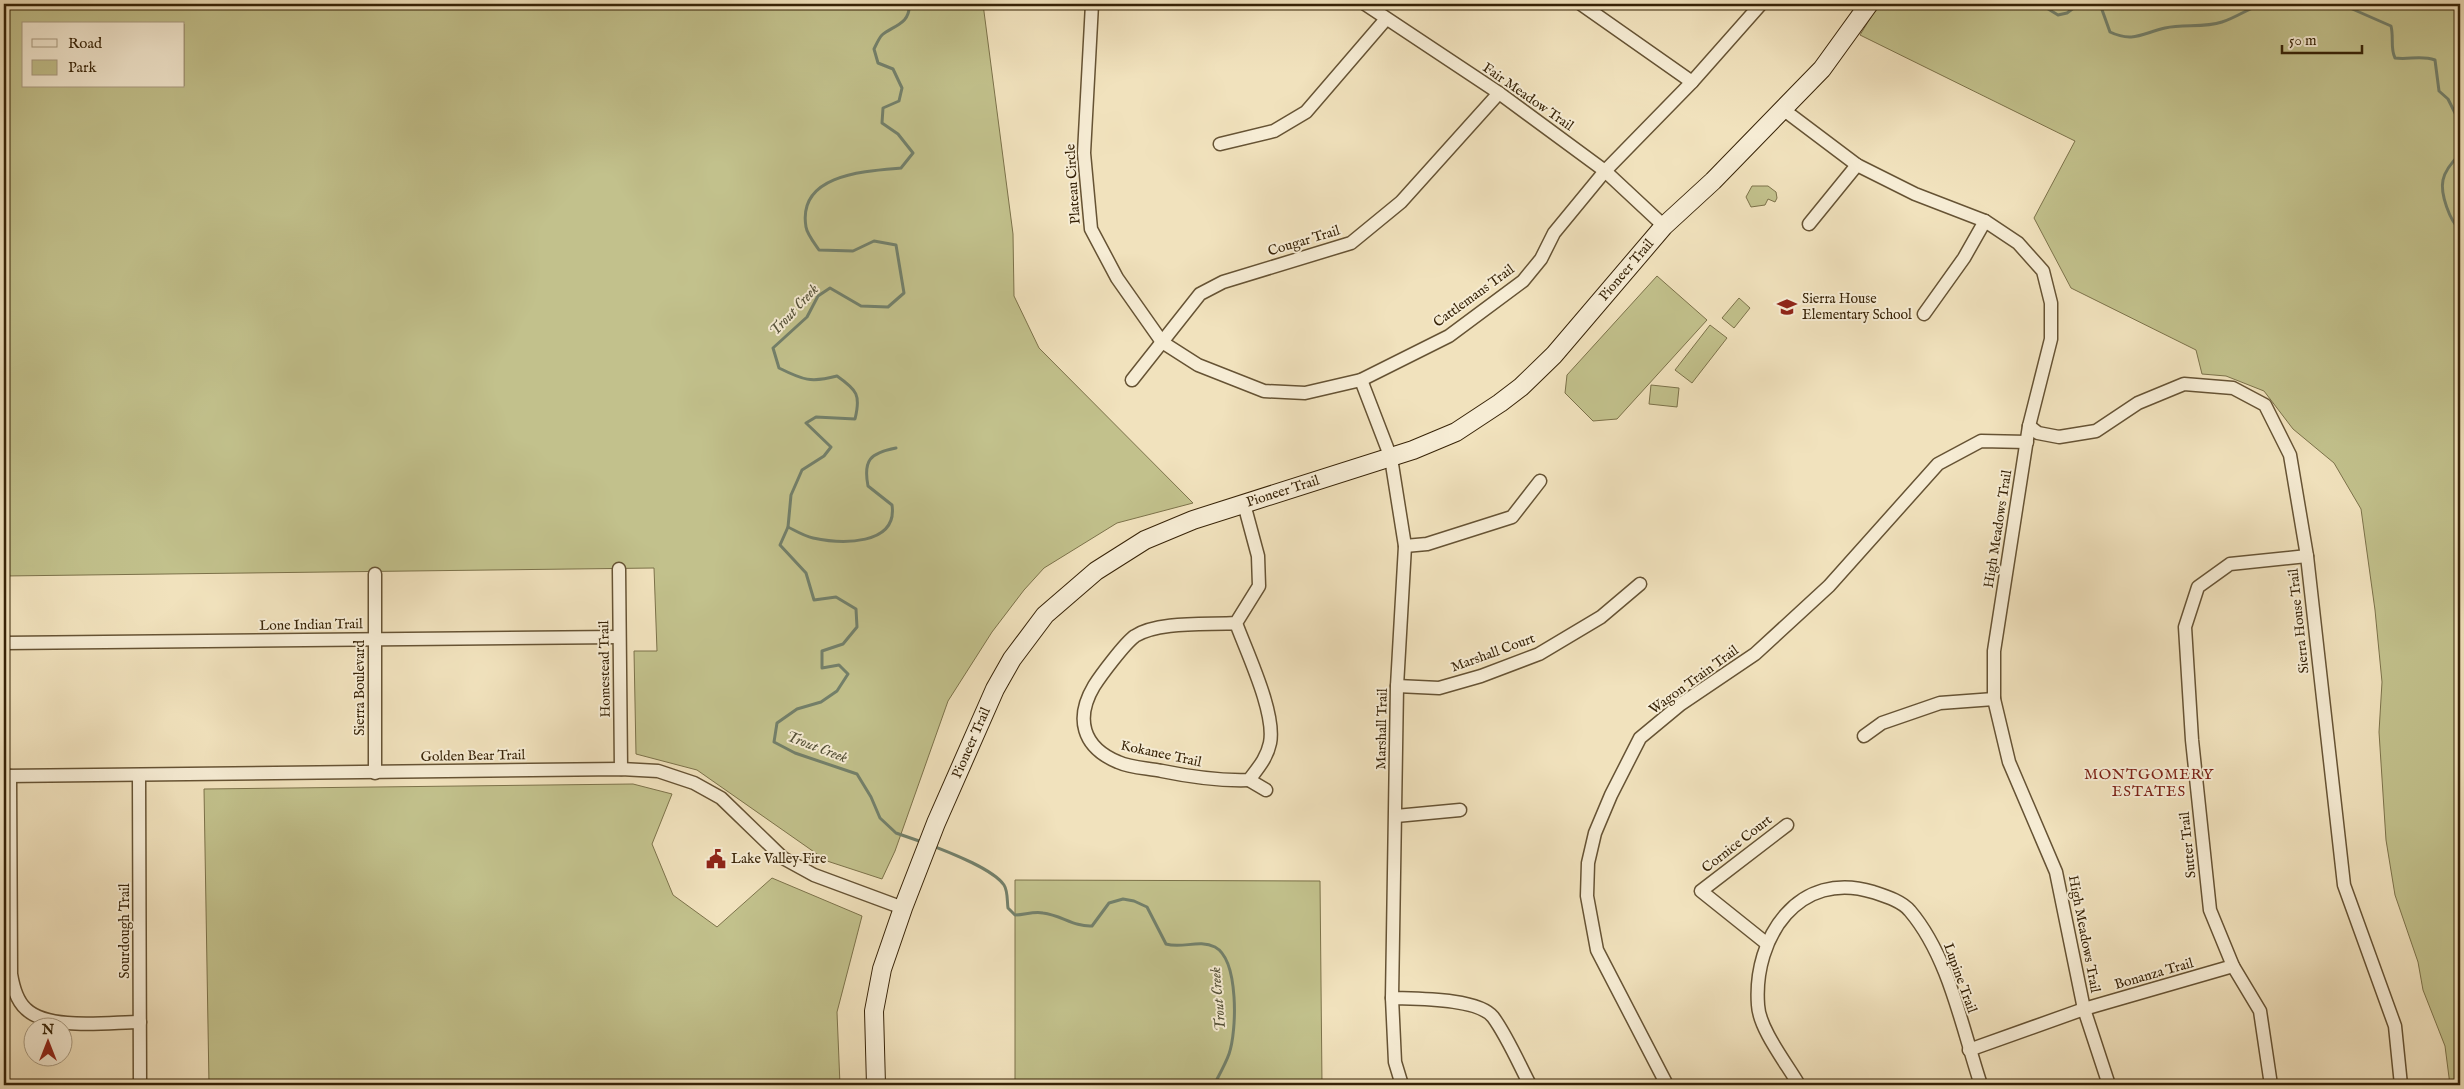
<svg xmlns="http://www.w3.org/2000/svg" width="2464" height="1089" viewBox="0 0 2464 1089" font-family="'IM FELL English',serif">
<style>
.green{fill:#c2c18c;stroke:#7c724a;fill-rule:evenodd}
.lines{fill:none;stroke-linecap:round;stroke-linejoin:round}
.stream{stroke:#73806b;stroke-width:3}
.minor-casing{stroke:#665334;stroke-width:15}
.secondary-casing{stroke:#372307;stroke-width:20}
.minor{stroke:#f6ecd4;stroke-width:12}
.secondary{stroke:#f6ecd4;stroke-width:18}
.labels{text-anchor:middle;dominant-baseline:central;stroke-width:4;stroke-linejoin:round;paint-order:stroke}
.street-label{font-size:14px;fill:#372307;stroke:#f6ecd4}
.poi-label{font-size:14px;fill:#372307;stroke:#f6ecd4;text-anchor:start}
.water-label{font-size:15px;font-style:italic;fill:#555239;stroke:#f6ecd4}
.neighbourhood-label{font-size:15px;letter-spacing:1px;fill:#7a1f14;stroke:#f6ecd4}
</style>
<rect width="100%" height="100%" fill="#f1e2bd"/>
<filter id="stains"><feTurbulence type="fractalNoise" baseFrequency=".004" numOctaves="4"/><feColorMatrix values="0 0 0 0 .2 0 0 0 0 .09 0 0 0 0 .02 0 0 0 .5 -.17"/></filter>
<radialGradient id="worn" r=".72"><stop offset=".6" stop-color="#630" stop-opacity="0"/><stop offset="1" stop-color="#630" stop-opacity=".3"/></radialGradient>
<g class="green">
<path d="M4 4H983L1013 234 1014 296 1039 348 1193 503 1117 523 1044 568 1024 590 992 632 948 701 895 851 882 879 827 861 697 770 636 754 634 651H657L654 568 4 576ZM24 24H184V86H24Z"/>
<path d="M1879 4H2460V1085H2450L2445 1046 2423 990 2418 962 2395 895 2386 840 2379 732 2382 682 2375 610 2361 509 2334 463 2293 429 2264 391 2226 376 2202 374 2196 350 2071 288 2034 218 2075 141 1860 35Z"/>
<path d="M1752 186H1768L1776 192 1777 198 1775 202 1768 199 1765 205 1751 207 1746 197Z"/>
<path d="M1657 276 1707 320 1617 419 1593 421 1565 393 1567 375Z"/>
<path d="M1739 298 1750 308 1734 328 1722 318Z"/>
<path d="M1710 325 1727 338 1692 383 1675 370Z"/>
<path d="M1651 385 1679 388 1677 407 1649 404Z"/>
<path d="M633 784 672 794 652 844 673 895 717 927 772 878 862 916 837 1012 840 1085H209L204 789Z"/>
<path d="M1015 880 1320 881 1322 1085H1015Z"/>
</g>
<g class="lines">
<g class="stream">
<path d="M841 4H845"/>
<path d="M909 4C911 24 892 26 882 35 879 38 876 45 874 49L878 63 893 69 902 88 899 101 883 108 882 123 898 134 913 153 901 168C865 171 797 174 806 227 807 234 815 244 819 250L853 251 874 241 896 245 904 293 888 307 861 306 830 288 818 296 807 317 773 348 779 368C803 380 811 383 837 376 857 390 861 395 855 419L816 417 806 423 831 447 824 456 802 470 791 495 788 527 780 545 806 573 814 600 836 597 856 609 857 627 843 644 822 651V668L839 665 848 674 837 691 821 702 797 709 777 723 774 742 795 753 857 774 871 797 880 818 896 833 922 842"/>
<path d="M2040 4 2058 15 2067 13 2079 4"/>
<path d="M2095 4 2101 7 2110 32C2133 43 2143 33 2165 28 2184 24 2204 28 2222 22 2235 18 2248 9 2261 4"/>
<path d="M2347 4 2350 8 2391 26C2394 38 2390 48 2395 58 2409 60 2421 55 2435 60L2439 91 2448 99 2460 123"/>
<path d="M2460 154C2453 161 2445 170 2443 180 2440 194 2450 221 2460 230"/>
<path d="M788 527C796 531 804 536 813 538 841 544 898 546 892 505L868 486C863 460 870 453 896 448"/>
<path d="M933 846C951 853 993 869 1004 885 1008 891 1007 902 1008 908L1015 915C1024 915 1034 911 1043 913 1061 915 1074 927 1092 926L1109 903 1123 899 1134 901 1147 907 1166 944C1182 949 1199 939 1215 947 1239 960 1237 1031 1229 1054 1225 1065 1219 1075 1214 1085"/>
</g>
<defs>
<g id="minor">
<path d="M1092 4 1084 153 1091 229 1117 278 1162 342 1198 365 1264 391 1305 393 1361 380 1449 336 1523 281 1541 259 1554 233 1605 171 1692 82 1761 4"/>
<path d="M1365 4 1499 93 1605 171 1664 226"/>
<path d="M1581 4 1692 82"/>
<path d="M1784 110 1857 165 1915 194 1985 221 2018 243 2043 271 2051 303V339L2029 426 1994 651V699L2009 762 2056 872 2084 1009 2109 1085"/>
<path d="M1220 144 1274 131 1306 112 1386 19"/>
<path d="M1809 224 1857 165"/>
<path d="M1924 314 1964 258 1985 221"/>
<path d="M1132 380 1200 294 1223 282 1351 243 1401 202 1499 93"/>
<path d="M1361 380 1391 458 1405 546 1397 686 1392 998 1395 1062 1402 1085"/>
<path d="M2029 426 2038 433 2059 437 2096 431 2138 403 2184 384 2233 388 2265 405 2290 455 2307 556 2344 885 2395 1026 2401 1085"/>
<path d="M1405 546 1427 544 1512 517 1540 481"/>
<path d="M619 569 621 769"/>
<path d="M375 574V773"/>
<path d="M1236 623C1247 653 1276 713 1270 743 1267 758 1258 768 1249 780 1219 781 1191 777 1162 771 1148 768 1131 768 1118 762 1082 747 1075 718 1094 686 1101 675 1125 643 1135 636 1159 621 1207 625 1236 623L1259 586 1258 556 1244 504"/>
<path d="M4 643 619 637"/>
<path d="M1397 686 1439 688 1481 676 1539 654 1601 617 1640 584"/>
<path d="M1864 736 1882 723 1940 703 1994 699"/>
<path d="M4 776 621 769 658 771 694 783 721 798 783 858 814 875 903 908"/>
<path d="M10 776 11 974C13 986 16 1000 26 1009 49 1031 110 1022 140 1022"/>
<path d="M139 776 140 1085"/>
<path d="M1249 780 1266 790"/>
<path d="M1396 816 1460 810"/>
<path d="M1766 943 1701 891 1787 825"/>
<path d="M1392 998C1416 999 1478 998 1493 1017 1507 1036 1519 1064 1530 1085"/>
<path d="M1969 1050 2084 1009 2233 966"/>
<path d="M1667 1085 1597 950 1587 896 1588 863 1595 833 1611 795 1640 738 1681 704 1755 654 1829 586 1938 464 1981 441 2027 442"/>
<path d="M1799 1085C1787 1064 1759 1029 1758 1005 1753 937 1799 869 1873 892 1885 896 1902 901 1910 911 1949 957 1962 1028 1981 1085"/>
<path d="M2271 1085 2260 1011 2233 966 2210 910 2192 740 2185 627 2198 587 2230 564 2307 556"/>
</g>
<g id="secondary">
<path id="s1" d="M876 1085 874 1011 882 969 903 908 936 823 995 689 1012 659 1045 615 1096 571 1145 540 1193 520 1413 450 1456 432 1500 403 1521 387 1554 355 1664 226 1713 181 1822 69 1869 4"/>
</g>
</defs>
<use href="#minor" class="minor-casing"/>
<use href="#secondary" class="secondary-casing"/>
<use href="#minor" class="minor"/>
<use href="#secondary" class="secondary"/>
</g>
<defs>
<symbol id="school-bare" viewBox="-9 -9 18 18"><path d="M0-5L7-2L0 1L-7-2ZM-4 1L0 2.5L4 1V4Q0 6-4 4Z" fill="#8f2418" stroke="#f6ecd4" stroke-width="2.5" paint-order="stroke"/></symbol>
<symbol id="civic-bare" viewBox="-9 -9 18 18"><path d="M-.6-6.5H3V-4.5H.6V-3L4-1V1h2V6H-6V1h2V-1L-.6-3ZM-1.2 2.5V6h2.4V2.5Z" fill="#8f2418" stroke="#f6ecd4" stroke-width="2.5" paint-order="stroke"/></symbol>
</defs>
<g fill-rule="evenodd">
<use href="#school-bare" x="1773" y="293" width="28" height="28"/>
<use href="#civic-bare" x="702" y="845" width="28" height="28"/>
</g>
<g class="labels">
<g class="street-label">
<text transform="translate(1528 97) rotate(35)">Fair Meadow Trail</text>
<text transform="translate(1073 184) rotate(-94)">Plateau Circle</text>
<text transform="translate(1304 241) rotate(-17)">Cougar Trail</text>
<text stroke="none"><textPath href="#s1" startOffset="1200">Pioneer Trail</textPath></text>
<text transform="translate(1474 296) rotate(-36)">Cattlemans Trail</text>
<text stroke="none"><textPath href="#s1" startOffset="780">Pioneer Trail</textPath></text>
<text transform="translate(1998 529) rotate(-81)">High Meadows Trail</text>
<text transform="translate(2299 621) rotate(-96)">Sierra House Trail</text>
<text transform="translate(311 625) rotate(-1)">Lone Indian Trail</text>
<text transform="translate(1493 653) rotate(-20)">Marshall Court</text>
<text transform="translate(605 669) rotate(-91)">Homestead Trail</text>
<text transform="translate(1694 680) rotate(-36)">Wagon Train Trail</text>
<text transform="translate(360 688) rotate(-90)">Sierra Boulevard</text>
<text transform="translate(1382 729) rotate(-89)">Marshall Trail</text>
<text stroke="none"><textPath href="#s1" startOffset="360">Pioneer Trail</textPath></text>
<text transform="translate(1161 754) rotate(12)">Kokanee Trail</text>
<text transform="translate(473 756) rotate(-1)">Golden Bear Trail</text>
<text transform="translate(1737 844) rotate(-38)">Cornice Court</text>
<text transform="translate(2188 845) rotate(-96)">Sutter Trail</text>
<text transform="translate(125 931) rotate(-90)">Sourdough Trail</text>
<text transform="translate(2084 934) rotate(79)">High Meadows Trail</text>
<text transform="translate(2154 974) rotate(-16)">Bonanza Trail</text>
<text transform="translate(1960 978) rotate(70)">Lupine Trail</text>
</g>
<g class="poi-label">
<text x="1802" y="299">Sierra House<tspan x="1802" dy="16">Elementary School</tspan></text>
<text x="731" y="859">Lake Valley Fire</text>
</g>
<g class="water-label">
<text transform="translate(794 310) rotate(-47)">Trout Creek</text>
<text transform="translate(817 747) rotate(21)">Trout Creek</text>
<text transform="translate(1218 999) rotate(-95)">Trout Creek</text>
</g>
<g class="neighbourhood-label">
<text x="2149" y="774">MONTGOMERY<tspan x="2149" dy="17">ESTATES</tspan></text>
</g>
</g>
<rect width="2464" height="1089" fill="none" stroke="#f1e2bd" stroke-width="20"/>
<rect x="5" y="5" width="2454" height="1079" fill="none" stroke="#372307" stroke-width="2.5"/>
<rect x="10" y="10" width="2444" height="1069" fill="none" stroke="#372307"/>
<rect x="22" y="22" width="162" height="65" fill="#f6ecd4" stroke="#aa9c82"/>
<rect x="32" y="39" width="25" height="8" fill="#f6ecd4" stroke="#aa9c82"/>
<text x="68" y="48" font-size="15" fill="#372307">Road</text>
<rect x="32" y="60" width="25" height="15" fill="#c2c18c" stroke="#aa9c82"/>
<text x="68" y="72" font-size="15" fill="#372307">Park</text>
<g transform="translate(48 1042)"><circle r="24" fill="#f6ecd4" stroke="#aa9c82"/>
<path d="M0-4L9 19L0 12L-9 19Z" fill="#8f2418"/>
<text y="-8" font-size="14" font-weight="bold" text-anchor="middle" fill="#372307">N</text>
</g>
<path d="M2282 45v8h80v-8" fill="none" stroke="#372307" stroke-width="2.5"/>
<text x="2289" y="45" font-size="15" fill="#372307" stroke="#f6ecd4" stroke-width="4" paint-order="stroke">50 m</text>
<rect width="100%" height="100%" filter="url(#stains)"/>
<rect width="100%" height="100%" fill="url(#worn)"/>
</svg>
